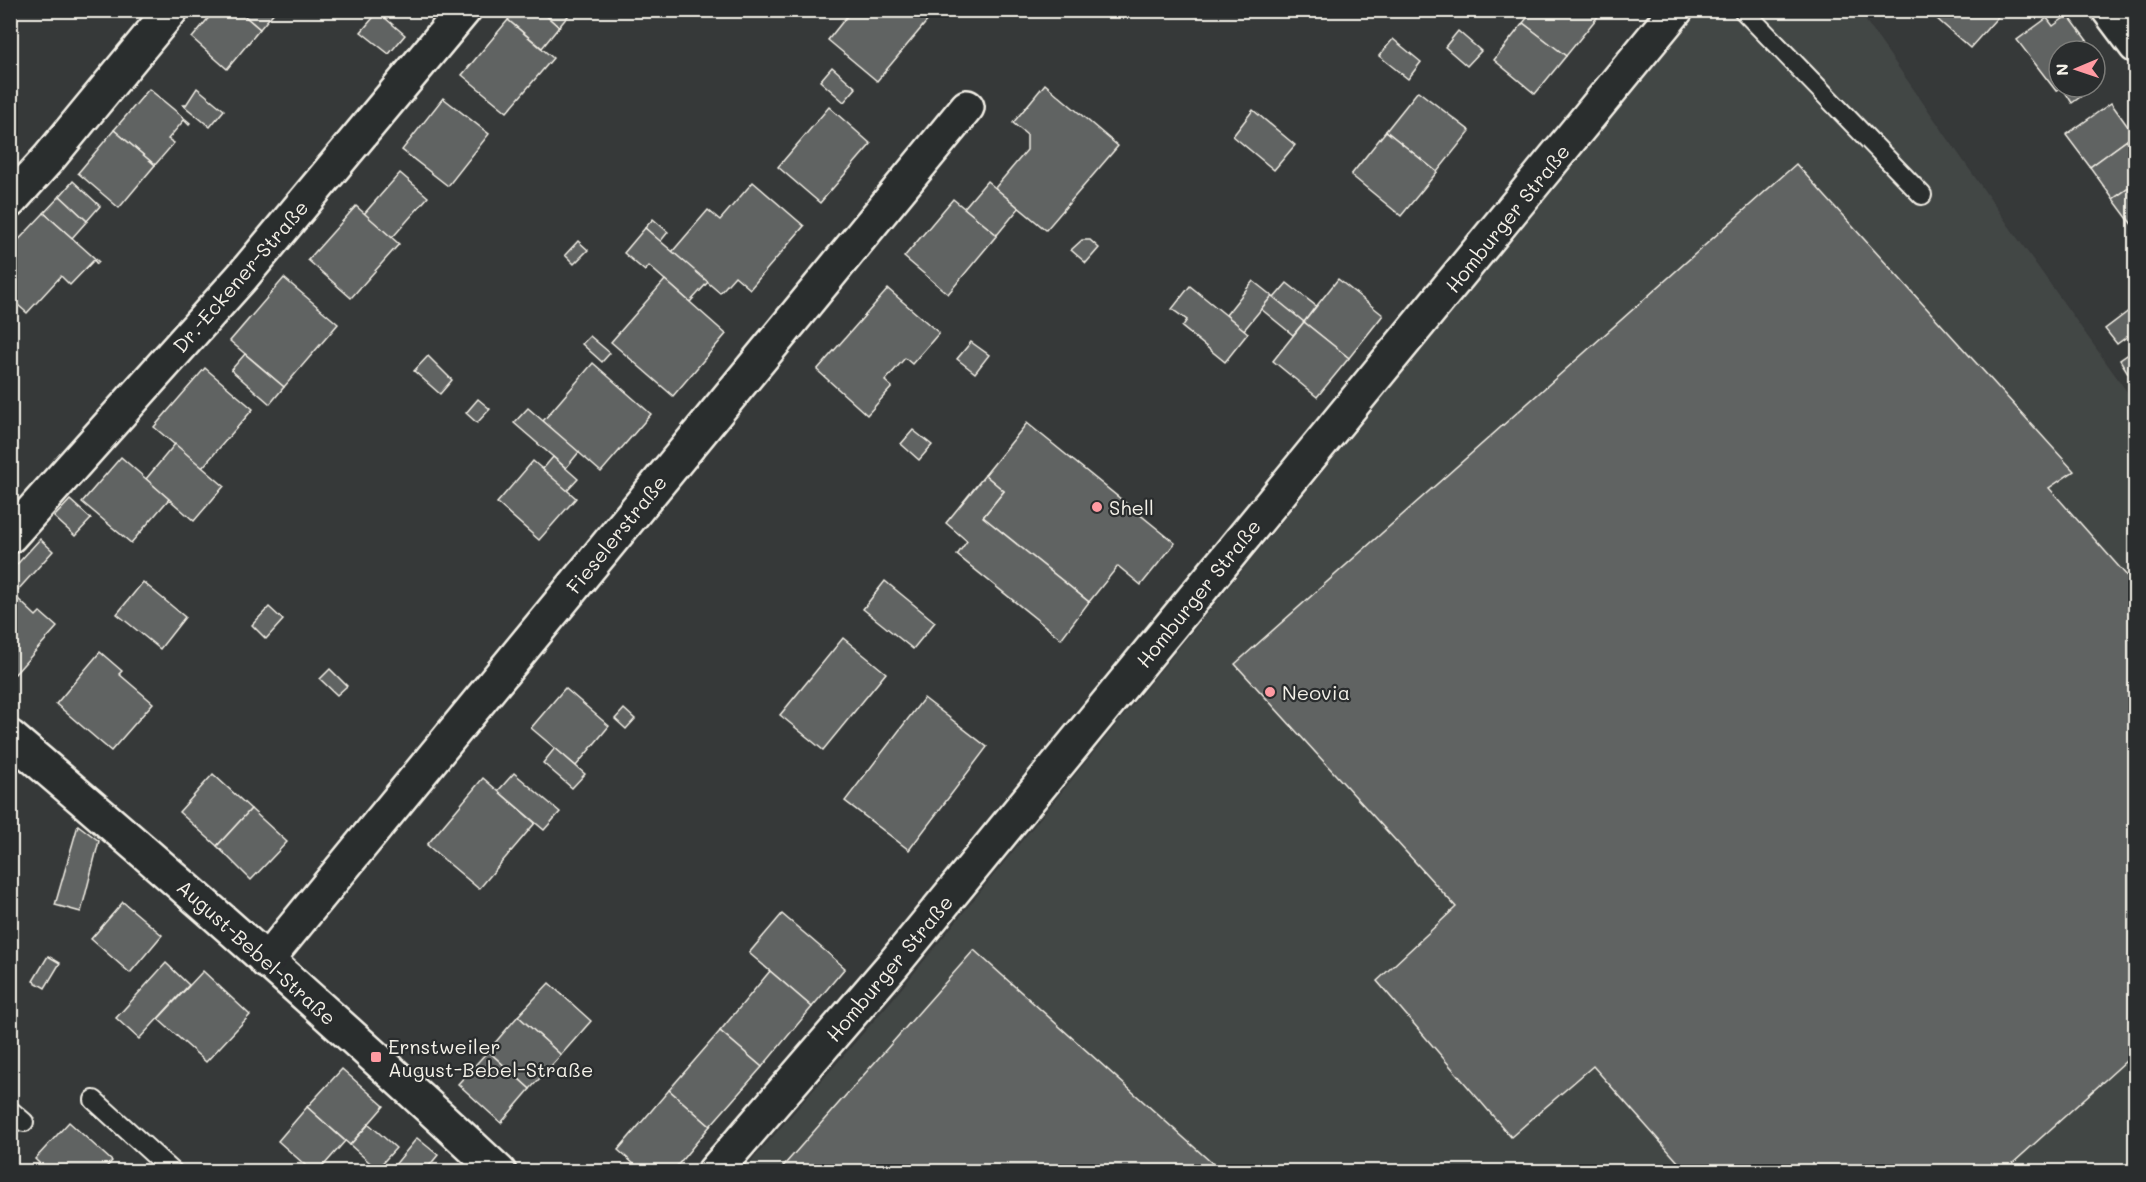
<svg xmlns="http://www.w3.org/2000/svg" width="2146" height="1182" viewBox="0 0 2146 1182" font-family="Mali,sans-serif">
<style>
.built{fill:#434645}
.building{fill:#616362;stroke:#f4f1e8;stroke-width:1.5}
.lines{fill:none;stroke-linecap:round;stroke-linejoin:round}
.service-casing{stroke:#f4f1e8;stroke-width:22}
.minor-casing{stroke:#f4f1e8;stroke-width:38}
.secondary-casing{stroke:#f4f1e8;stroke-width:38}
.service{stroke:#2a2d2e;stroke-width:18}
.minor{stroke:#2a2d2e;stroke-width:33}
.secondary{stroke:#2a2d2e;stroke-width:33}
.poi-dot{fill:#ff9aa2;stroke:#2a2d2e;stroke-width:2}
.labels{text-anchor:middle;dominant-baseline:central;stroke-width:4.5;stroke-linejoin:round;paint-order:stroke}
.street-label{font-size:20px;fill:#f4f1e8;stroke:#2a2d2e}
.poi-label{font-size:20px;fill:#f4f1e8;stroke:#2a2d2e;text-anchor:start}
</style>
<rect width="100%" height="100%" fill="#363939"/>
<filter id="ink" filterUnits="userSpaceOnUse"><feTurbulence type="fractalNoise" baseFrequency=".0167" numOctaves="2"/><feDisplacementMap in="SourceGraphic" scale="12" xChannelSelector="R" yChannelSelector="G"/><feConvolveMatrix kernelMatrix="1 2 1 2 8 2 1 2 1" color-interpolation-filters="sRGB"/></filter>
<g filter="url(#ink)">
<path class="built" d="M1698 11H1859L2011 229 2135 403V1171L742 1172 892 1000Z"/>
<g class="building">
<path d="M215 10H238L260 29 227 69 192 38Z"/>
<path d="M238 10H276L260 29Z"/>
<path d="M515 10H540L559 27 542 48 508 20Z"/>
<path d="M540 10H573L559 27Z"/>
<path d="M852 10H917L928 20 877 81 828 40Z"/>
<path d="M1533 10H1596L1600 14 1566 56 1523 23Z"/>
<path d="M1927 10H2004L1970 48Z"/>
<path d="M378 12 405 35 389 54 361 32Z"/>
<path d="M2068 15 2100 58 2095 61V51H2059V87H2062L2056 91 2017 40 2047 18 2053 26Z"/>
<path d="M508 20 553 58 507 112 462 75Z"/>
<path d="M1523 23 1566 56 1535 94 1494 60Z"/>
<path d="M1458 31 1481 51 1467 66 1445 47Z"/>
<path d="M1393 39 1421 62 1408 79 1379 56Z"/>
<path d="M832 67 856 88 844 102 820 81Z"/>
<path d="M1045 84 1118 146 1046 230 995 188 1027 150V135L1013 123Z"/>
<path d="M2062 87H2094L2072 103Z"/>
<path d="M197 88 224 110 210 127 183 105H186Z"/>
<path d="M149 89 190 123 189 125 184 120 168 139 174 143 155 165 114 130Z"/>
<path d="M1418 91 1470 131 1437 172 1386 131Z"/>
<path d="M443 98 489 134 448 186 402 150Z"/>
<path d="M2111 103 2134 135 2090 167 2066 135Z"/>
<path d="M829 107 871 144 820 203 778 167Z"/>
<path d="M1253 110 1295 145 1274 170 1233 136Z"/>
<path d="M114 130 155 165 119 208 78 173Z"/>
<path d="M1386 131 1437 172 1401 216 1351 175Z"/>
<path d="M2134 135 2136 183 2113 199 2090 167Z"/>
<path d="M1796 164 2074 471 2049 488 2136 586V1052L2003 1172H1687L1593 1066 1511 1137 1377 981 1456 907 1235 664Z"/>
<path d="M400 173 428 197 392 238 364 214Z"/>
<path d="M73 181 100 206 87 221 60 196Z"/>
<path d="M987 181 1019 208 997 235 964 208Z"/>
<path d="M753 182 804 226 750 289 735 276 720 293 672 252 708 210 720 220Z"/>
<path d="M2136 183V230L2113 199Z"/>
<path d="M60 196 87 221 72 238 44 213Z"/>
<path d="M953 199 997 235 948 294 904 257Z"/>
<path d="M356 206 399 244 351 298 308 260Z"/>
<path d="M44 213 99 262 97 264 94 260 70 285 61 276 27 313 10 298V249Z"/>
<path d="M653 219 668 232 660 242 645 228Z"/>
<path d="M645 228 708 282 690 302 649 266 645 271 624 253Z"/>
<path d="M1082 240H1090L1099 248 1086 263 1071 250Z"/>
<path d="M578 241 588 250 574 264 565 255Z"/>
<path d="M284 278 338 324 284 387 230 341Z"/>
<path d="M1338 279 1383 315 1349 358 1304 322Z"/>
<path d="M665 280 726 334 673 396 611 342Z"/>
<path d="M1253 281 1272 296 1244 330 1226 315Z"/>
<path d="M1287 283 1316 306 1304 322 1274 298Z"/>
<path d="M1190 286 1248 333 1225 362 1182 327 1187 320 1172 309Z"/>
<path d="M888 289 939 333 912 364 905 358 885 381 892 387 867 415 817 370Z"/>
<path d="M1272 296 1304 322 1293 335 1261 309Z"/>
<path d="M2130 310 2136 318V330L2117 344 2105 329Z"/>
<path d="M1304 322 1349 358 1317 397 1273 361Z"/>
<path d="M590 336 610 353 602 362 582 344Z"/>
<path d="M971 342 989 355 975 373 957 359Z"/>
<path d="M2136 349V368L2128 373 2120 360Z"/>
<path d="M245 354 284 387 270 404 231 370Z"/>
<path d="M428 356 452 380 440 394 414 371Z"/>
<path d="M593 363 651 414 601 472 543 421Z"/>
<path d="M205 368 253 409 202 468 154 427Z"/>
<path d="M478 399 490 409 477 423 466 413Z"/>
<path d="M528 408 579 452 566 468 514 423Z"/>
<path d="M1027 423 1175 543 1141 585 1118 566 1089 602 983 517 1004 491 985 475Z"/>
<path d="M913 430 932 445 919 460 901 444Z"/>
<path d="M175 444 224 486 194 521 146 479Z"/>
<path d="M121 457 169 499 131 543 82 502Z"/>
<path d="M553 457 578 479 567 491 542 470Z"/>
<path d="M533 461 576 498 539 540 497 503Z"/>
<path d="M985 475 1004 491 983 517 1089 602 1061 639 957 555 967 541 946 523Z"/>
<path d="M70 500 91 519 75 536 54 517Z"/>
<path d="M40 539 53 551 16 592 10 587V572Z"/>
<path d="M885 581 935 622 913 649 863 609Z"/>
<path d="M143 582 185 617 160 649 117 614Z"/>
<path d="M17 598 36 616 40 612 57 627 15 674 10 670V606Z"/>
<path d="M269 607 283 620 266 639 252 625Z"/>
<path d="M843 638 886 673 823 750 780 715Z"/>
<path d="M100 652 122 671 119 674 153 703 111 751 56 704Z"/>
<path d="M330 669 347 686 337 695 320 679Z"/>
<path d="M565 688 609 726 576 766 531 728Z"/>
<path d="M924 698 987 747 909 850 845 801Z"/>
<path d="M624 709 635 719 626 729 615 719Z"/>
<path d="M555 748 585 774 572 788 543 763Z"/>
<path d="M514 773 560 812 544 830 498 791Z"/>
<path d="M213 774 251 809 217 846 179 812Z"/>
<path d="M483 778 535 823 479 889 427 845Z"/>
<path d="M251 809 287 842 251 880 217 846Z"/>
<path d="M78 825 99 841 81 912 55 905Z"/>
<path d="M123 902 162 935 130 973 91 939Z"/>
<path d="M782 914 845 968 812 1007 749 953Z"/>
<path d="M974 950 1222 1172H778Z"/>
<path d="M48 956 60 963 45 988 33 981Z"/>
<path d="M166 963 189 985 139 1039 116 1018Z"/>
<path d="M203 971 250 1015 206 1062 158 1019Z"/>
<path d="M770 971 812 1007 762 1067 720 1031Z"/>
<path d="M549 983 591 1021 561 1055 518 1016Z"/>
<path d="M518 1016 561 1055 530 1089 488 1051Z"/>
<path d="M720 1031 762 1067 710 1126 669 1090Z"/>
<path d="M488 1051 530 1089 501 1123 458 1084Z"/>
<path d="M342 1069 384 1106 350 1145 307 1107Z"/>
<path d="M669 1090 710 1126 672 1172H643L618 1150Z"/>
<path d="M307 1107 345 1141 318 1172H313L278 1141Z"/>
<path d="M69 1122 112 1161 102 1172H48L35 1159Z"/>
<path d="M369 1124 396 1148 377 1169 350 1145Z"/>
<path d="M417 1138 438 1155 424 1172H389Z"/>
</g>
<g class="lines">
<defs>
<g id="service">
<path d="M1743 10 1922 195"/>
<path d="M94 1100 173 1172"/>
<path d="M10 1110 24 1122"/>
</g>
<g id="minor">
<path d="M2109 10 2136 46"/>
<path d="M10 201 49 158 171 10"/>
<path d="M10 536 242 277 464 10"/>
<path d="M10 737C176 878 340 1023 499 1172"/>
<path d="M266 961 967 107"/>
</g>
<path id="secondary" d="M714 1172 892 966 1676 10"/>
</defs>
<use href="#service" class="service-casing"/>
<use href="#minor" class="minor-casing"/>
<use href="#secondary" class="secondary-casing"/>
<use href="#service" class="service"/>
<use href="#minor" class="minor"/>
<use href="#secondary" class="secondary"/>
</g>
</g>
<g class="poi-dot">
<circle cx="1097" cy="507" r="6"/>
<circle cx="1270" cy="692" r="6"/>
<rect x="370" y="1051" width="12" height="12" rx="3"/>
</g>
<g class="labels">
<g class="street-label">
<text transform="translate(1507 218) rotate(-51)">Homburger Straße</text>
<text transform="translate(240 276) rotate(-49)">Dr.-Eckener-Straße</text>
<text transform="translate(616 534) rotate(-51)">Fieselerstraße</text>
<text transform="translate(1198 593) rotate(-51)">Homburger Straße</text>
<text transform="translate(257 952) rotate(42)">August-Bebel-Straße</text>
<text transform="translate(889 968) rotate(-50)">Homburger Straße</text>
</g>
<g class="poi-label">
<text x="1109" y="507">Shell</text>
<text x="1282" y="692">Neovia</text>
<text x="388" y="1046">Ernstweiler<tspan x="388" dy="23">August-Bebel-Straße</tspan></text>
</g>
</g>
<rect width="2146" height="1182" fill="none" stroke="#2a2d2e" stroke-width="36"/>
<rect x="18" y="18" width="2110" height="1146" fill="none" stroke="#f4f1e8" stroke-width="2" filter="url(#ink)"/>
<g transform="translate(2077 69) rotate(268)"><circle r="28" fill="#2a2d2e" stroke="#7b7b78" stroke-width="1.5"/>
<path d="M0-4.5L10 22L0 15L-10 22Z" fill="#ff9aa2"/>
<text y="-9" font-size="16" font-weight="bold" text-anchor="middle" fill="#f4f1e8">N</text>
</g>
</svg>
